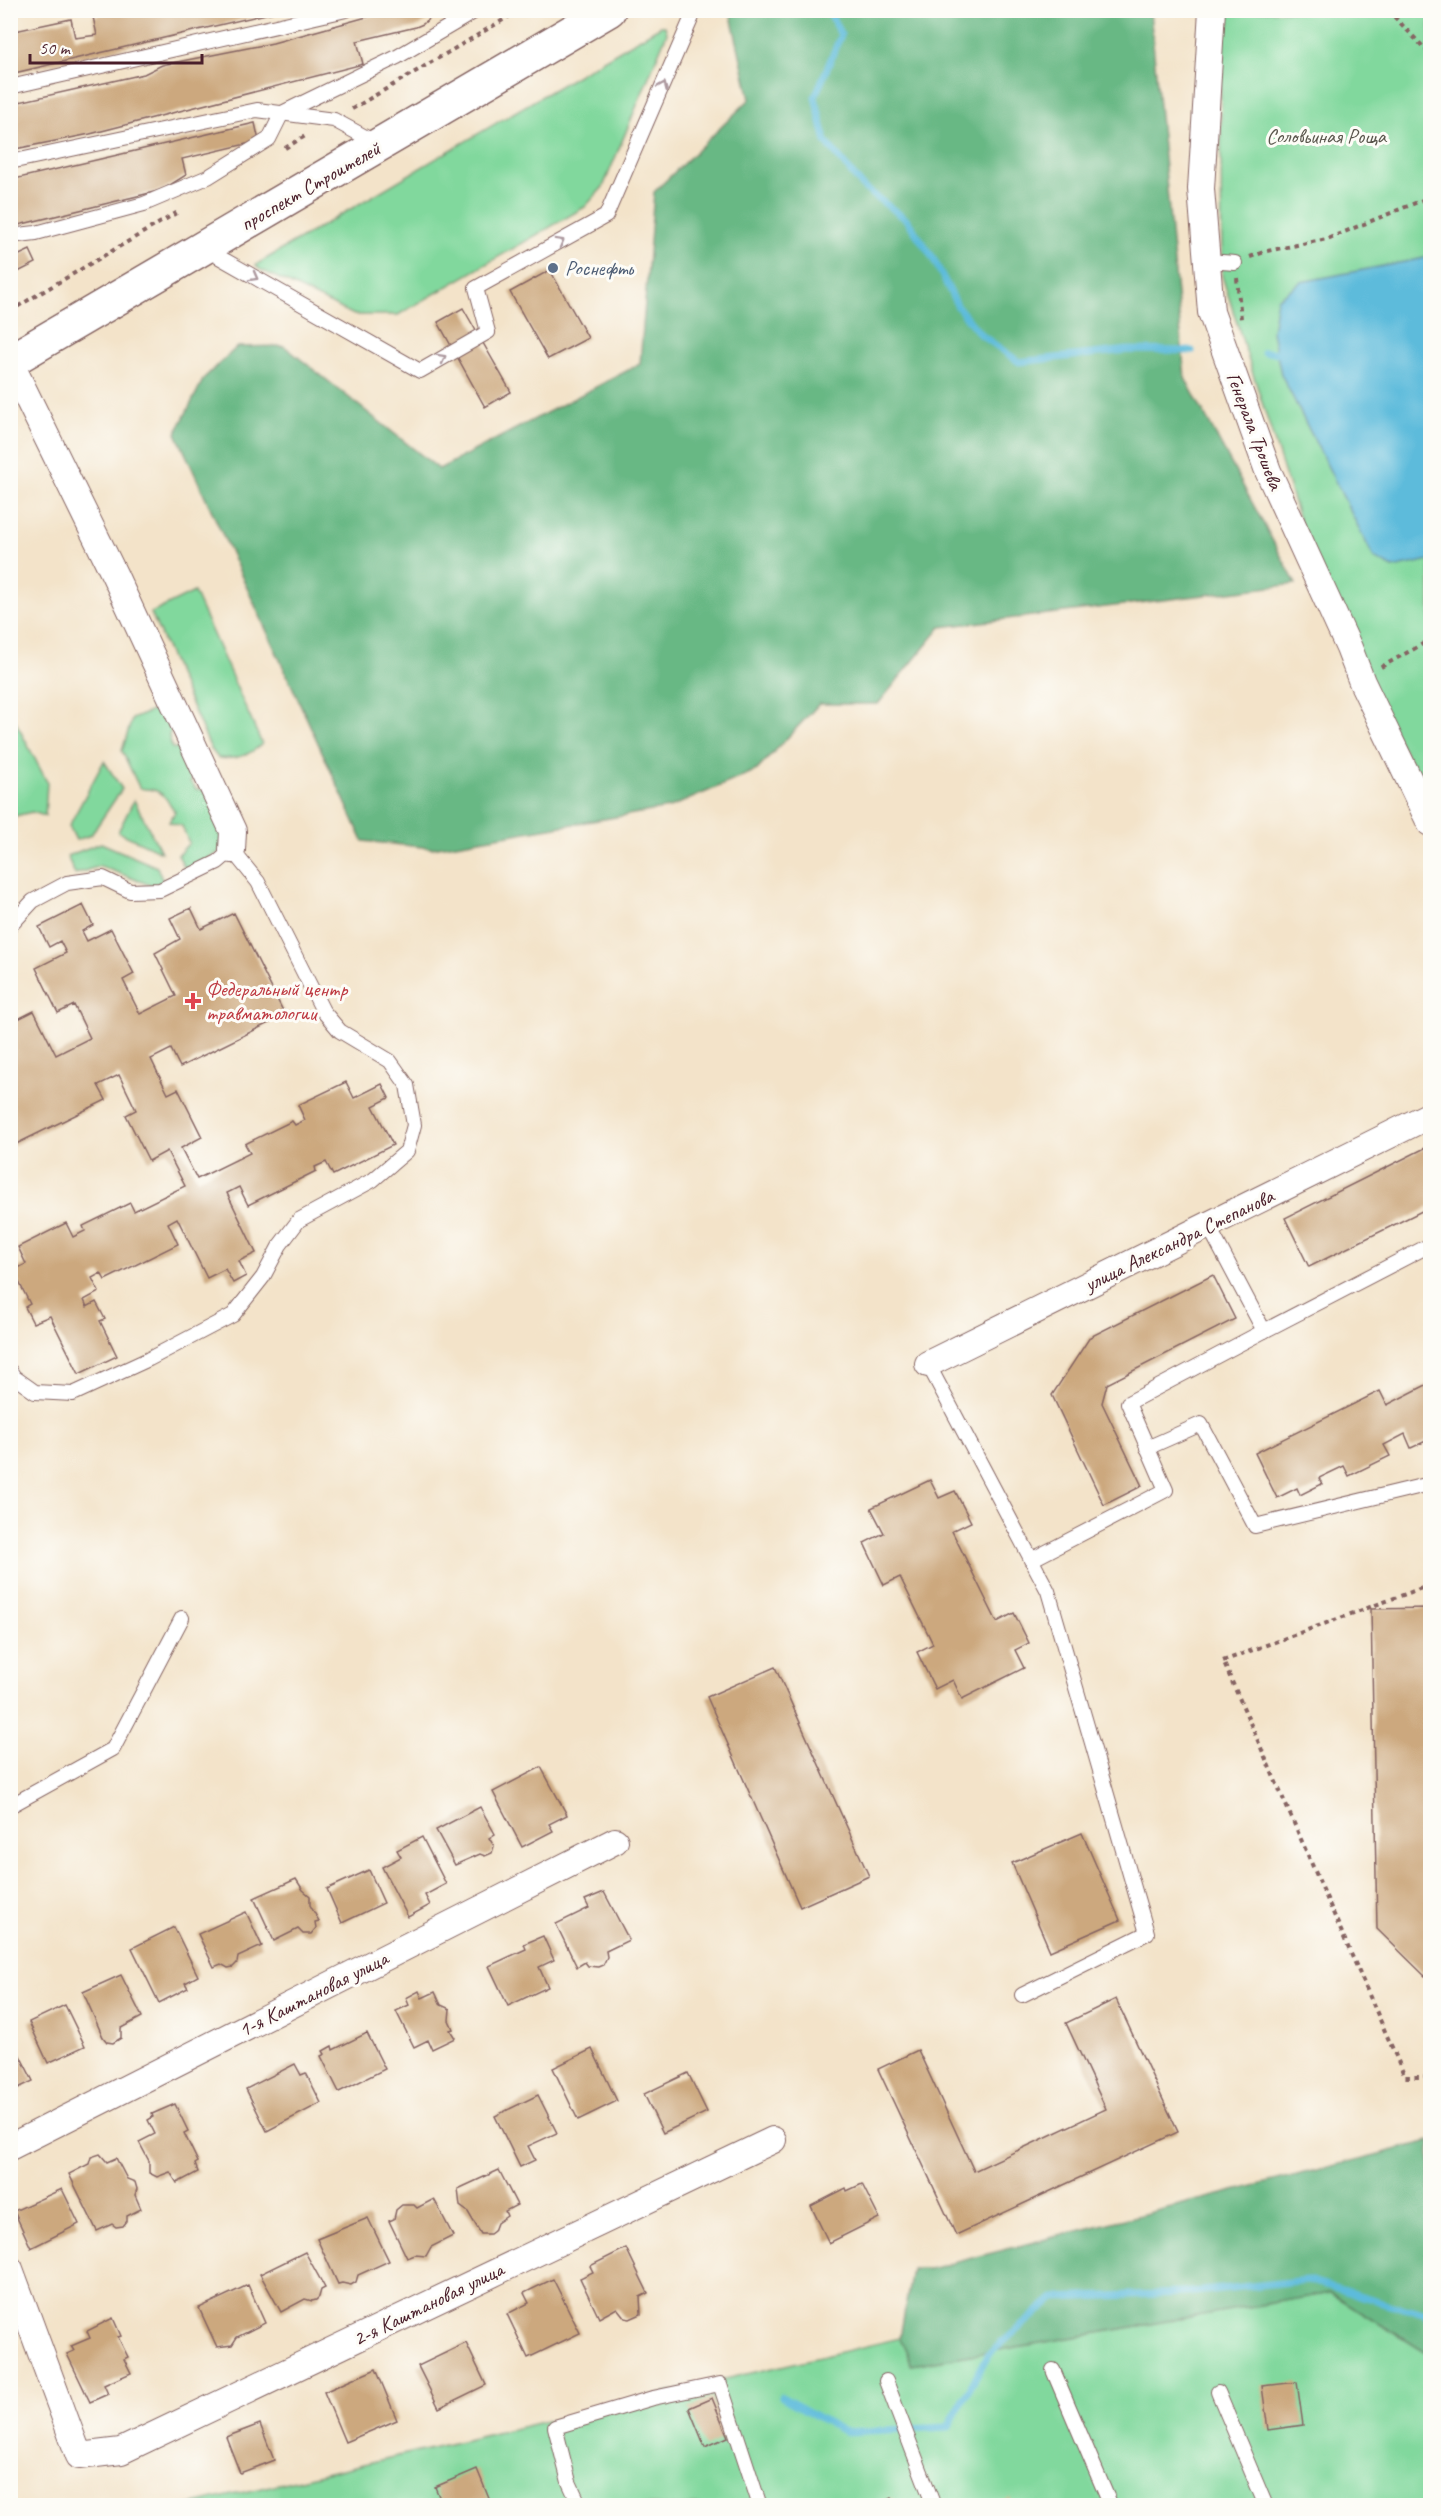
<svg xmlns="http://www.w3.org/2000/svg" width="1441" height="2516" viewBox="0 0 1441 2516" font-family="Caveat,sans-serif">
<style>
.green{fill:#81d89d;stroke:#667c64;stroke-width:1.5}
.forest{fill:#68b884;stroke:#596c58;stroke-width:1.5}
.water{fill:#5dbbdb;stroke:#546d83;stroke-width:1.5}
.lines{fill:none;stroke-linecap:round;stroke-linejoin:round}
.stream{stroke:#5dbbdb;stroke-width:7}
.building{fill:#cca87e}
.lane-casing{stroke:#856462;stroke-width:16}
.street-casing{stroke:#856462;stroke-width:28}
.secondary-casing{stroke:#856462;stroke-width:36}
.path{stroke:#856462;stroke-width:4;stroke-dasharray:4.5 4.5;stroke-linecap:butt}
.lane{stroke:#fff;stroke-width:14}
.street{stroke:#fff;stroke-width:26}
.secondary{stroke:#fff;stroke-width:33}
.oneway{stroke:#ae9aa0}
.service-dot{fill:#5c6f8a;stroke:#fdfcf7;stroke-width:2}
.health-dot{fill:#e0444e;stroke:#fdfcf7;stroke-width:2}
.labels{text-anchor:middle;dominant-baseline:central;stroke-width:6;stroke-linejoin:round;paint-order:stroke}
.park-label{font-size:21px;fill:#5a564d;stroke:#fdfcf7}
.street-label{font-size:21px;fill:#4a1f2b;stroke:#fdfcf7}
.service-label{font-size:21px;fill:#4e5e75;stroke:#fdfcf7;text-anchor:start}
.health-label{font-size:21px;fill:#be3a42;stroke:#fdfcf7;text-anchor:start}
</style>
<rect width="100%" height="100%" fill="#fdfcf7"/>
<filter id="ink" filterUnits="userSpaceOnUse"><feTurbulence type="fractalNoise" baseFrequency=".0167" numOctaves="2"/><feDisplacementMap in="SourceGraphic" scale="12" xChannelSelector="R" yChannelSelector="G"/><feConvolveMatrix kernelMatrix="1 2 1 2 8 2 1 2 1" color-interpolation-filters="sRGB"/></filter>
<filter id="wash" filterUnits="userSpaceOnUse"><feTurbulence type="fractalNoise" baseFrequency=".008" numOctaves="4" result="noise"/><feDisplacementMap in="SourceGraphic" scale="24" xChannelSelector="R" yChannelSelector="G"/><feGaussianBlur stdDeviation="1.35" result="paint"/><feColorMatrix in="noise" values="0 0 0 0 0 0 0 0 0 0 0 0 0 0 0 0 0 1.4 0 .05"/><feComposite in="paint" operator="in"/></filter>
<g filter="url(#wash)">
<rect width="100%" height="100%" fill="#f3e3c9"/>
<g class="green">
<path d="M1220 11H1430V797L1331 620 1222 276Z"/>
<path d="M661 26H665L667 33 603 187 585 207 398 315H354L259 269 256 265 259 263Z"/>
<path d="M194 592 262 744C249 756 235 760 218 758L211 749 151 613Z"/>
<path d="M164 706 173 726 169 735 172 748 186 749 194 774 190 781 196 789 207 791 226 836 218 853 186 871 178 855 189 843 182 826 169 822 175 812C169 803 164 792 153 790 147 788 145 791 139 787L122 751 132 719Z"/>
<path d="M11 713 47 782 45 816 32 812 11 817Z"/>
<path d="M104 761 122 789 91 835 76 840 69 826Z"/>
<path d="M134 800 161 852 118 832Z"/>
<path d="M101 843 157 867 163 882 150 885 100 866 75 874 67 856Z"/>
<path d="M1330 2293 1430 2355V2505L185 2506 900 2338 912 2365Z"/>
</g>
<g class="forest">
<path d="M730 11H1150L1185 378 1296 584 941 627 878 704H819L757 770 669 808 432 848 363 841 176 433 204 378 237 347 284 346 439 469 640 364 654 192 750 99Z"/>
<path d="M1430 2141V2355L1330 2293 912 2365 900 2338 912 2269H929Z"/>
</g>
<path class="water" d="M1430 257V560L1393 568 1374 558 1281 374 1272 332 1277 299 1301 282Z"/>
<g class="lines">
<g class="stream">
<path d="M828 10 841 35 815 97 826 142 864 188 907 220 933 258 958 307 980 334 1019 362 1128 350 1192 351"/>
<path d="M1264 352 1284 353"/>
<path d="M782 2397 845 2432 948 2427 989 2354 1054 2298 1183 2293 1308 2280 1426 2315 1430 2321"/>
</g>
</g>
<g id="blocks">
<g class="building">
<path d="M113 10H279V11L10 74V32L71 19 75 38 97 35 93 17Z"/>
<path d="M392 10H438L423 24 416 27 357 41 363 64 90 134 10 150V104L144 74 162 65 273 43Z"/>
<path d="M255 123 259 141 182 159 186 175 162 190 10 227V180Z"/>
<path d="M30 250 36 263 10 276V252L13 258Z"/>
<path d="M550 270 588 338 548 359 510 292Z"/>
<path d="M463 308 511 392 485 407 438 322Z"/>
<path d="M83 905 93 925 82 931 87 941 111 929 134 974 123 980 140 1014 176 996 155 953 180 939 170 918 191 908 201 929 234 913 285 1015 180 1067 171 1049 151 1059 168 1094 178 1089 202 1137 181 1148 197 1179 250 1153 245 1144 292 1121 295 1125 305 1120 298 1105 346 1082 354 1098 382 1084 389 1098 373 1106 393 1145 333 1175 326 1162 315 1167 316 1171 248 1205 239 1187 227 1193 256 1253 239 1261 246 1276 233 1283 225 1269 207 1278 177 1218 168 1223 178 1244 105 1280 101 1273 92 1278 99 1292 84 1300 87 1307 96 1302 105 1319 100 1321 117 1356 79 1374 50 1316 33 1323 25 1307 30 1304 19 1282 10 1287V1272L26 1264 18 1247 66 1223 73 1237 85 1231 83 1226 130 1203 134 1211 185 1186 167 1151 149 1161 126 1115 136 1110 119 1075 98 1085 106 1100 10 1147V1023L34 1011 56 1055 90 1038 74 1005 58 1013 36 968 66 953 60 941 49 947 39 927Z"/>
<path d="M1429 1146 1430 1207 1309 1267 1285 1218Z"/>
<path d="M1213 1275 1235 1319 1107 1384 1102 1403 1142 1486 1104 1505 1052 1395 1090 1337Z"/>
<path d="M1430 1383V1445L1428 1440 1411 1448 1405 1434 1384 1445 1390 1456 1349 1476 1344 1466 1319 1478 1322 1484 1300 1495 1297 1488 1277 1498 1255 1453 1380 1391 1387 1405Z"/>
<path d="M930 1480 939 1498 955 1491 971 1522 952 1531 997 1622 1014 1613 1029 1643 1015 1650 1024 1668 962 1699 953 1680 935 1689 917 1652 933 1644 900 1577 884 1585 864 1543 884 1533 871 1508Z"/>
<path d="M1430 1608V1981L1377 1929 1371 1609Z"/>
<path d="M775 1667 869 1876 800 1907 707 1697Z"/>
<path d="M541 1767 567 1815 549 1824 553 1831 522 1847 493 1792Z"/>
<path d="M480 1807 495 1834 489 1838 494 1846 492 1853 485 1856 480 1854 455 1865 436 1830Z"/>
<path d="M1082 1833 1120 1920 1050 1951 1012 1863Z"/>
<path d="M422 1837 446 1884 425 1895 430 1905 408 1917 382 1867 401 1857 397 1850Z"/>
<path d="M369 1870 384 1903 342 1923 327 1889Z"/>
<path d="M296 1879 303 1890 310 1896V1905L319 1921 315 1922 316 1928 311 1934H303L298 1929 274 1941 254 1898Z"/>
<path d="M604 1892 629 1940 606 1951 607 1957 603 1965 598 1967 588 1966 585 1962 577 1967 556 1924 589 1908 585 1900Z"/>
<path d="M246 1912 262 1946 238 1957 237 1963 233 1967 228 1968 221 1964 214 1967 198 1934Z"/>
<path d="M174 1927 198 1976 185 1983 188 1988 159 2003 132 1948Z"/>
<path d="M543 1936 554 1960 539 1967 548 1987 508 2006 489 1966 526 1949 524 1944Z"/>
<path d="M121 1975 142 2017 121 2028V2038L113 2043 107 2042 103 2037 83 1992Z"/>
<path d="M419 1991 422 1998 435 1992 441 2005 450 2009 449 2020 453 2029 450 2030 455 2038 432 2049 428 2040 414 2047 396 2011 409 2005 406 1998Z"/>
<path d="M1116 1999 1178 2132 956 2235 878 2069 918 2050 974 2171 1106 2109 1066 2023Z"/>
<path d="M65 2005 85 2046 48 2063 29 2022Z"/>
<path d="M367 2033 385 2069 339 2092 321 2056 325 2054 323 2051 332 2046 333 2050Z"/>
<path d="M13 2042 33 2081 10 2092V2044Z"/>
<path d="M592 2049 617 2101 578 2120 553 2068Z"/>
<path d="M295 2064 301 2075 306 2073 321 2103 267 2131 246 2089Z"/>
<path d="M688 2073 707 2112 663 2133 644 2094Z"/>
<path d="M538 2095 557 2133 528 2146 535 2160 520 2167 495 2116Z"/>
<path d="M175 2104 188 2131 184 2133 198 2162 195 2164 198 2172 177 2183 170 2172 157 2177 149 2173V2161L139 2142 155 2134 148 2120 153 2117 152 2114Z"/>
<path d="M100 2154 107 2162 116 2158 127 2179 135 2182 137 2189 135 2195 141 2209 127 2216V2221L123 2226 116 2227 112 2224 97 2231 69 2174 89 2164 91 2157Z"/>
<path d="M499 2170 517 2205 505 2211 507 2216 497 2223 494 2231 490 2234H481L468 2212 460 2206 458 2189Z"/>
<path d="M862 2184 879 2218 829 2243 811 2206 846 2188 847 2191Z"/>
<path d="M62 2189 79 2224 31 2248 14 2211Z"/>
<path d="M434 2199 453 2236 431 2247 426 2256 415 2255 407 2258 389 2221 394 2219 396 2210 402 2205H414L417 2208Z"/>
<path d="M368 2218 389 2261 358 2275 356 2282 351 2285 342 2283 338 2284 317 2239Z"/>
<path d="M626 2248 648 2293 640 2297 641 2314 630 2319 625 2318 617 2308 599 2318 580 2278 593 2272 590 2266Z"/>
<path d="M305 2252 325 2288 321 2290 319 2297 316 2300 312 2301 305 2299 281 2312 260 2274Z"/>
<path d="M553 2279 580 2333 528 2358 507 2314 529 2303 524 2293Z"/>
<path d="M248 2285 265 2323 237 2337 232 2345 217 2347 199 2308Z"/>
<path d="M113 2318 121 2336 118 2337 128 2357 124 2359 131 2373 104 2385 108 2394 90 2402 67 2354 74 2351 71 2346 90 2338 87 2331Z"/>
<path d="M466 2343 486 2385 439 2408 418 2366Z"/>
<path d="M376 2369 397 2420 345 2442 324 2392Z"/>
<path d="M1297 2382 1303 2425 1268 2430 1262 2386Z"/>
<path d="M712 2398 728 2437 705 2447 689 2408Z"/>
<path d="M260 2424 274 2460 240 2473 226 2437Z"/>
<path d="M477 2469 492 2506H443L435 2487Z"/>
<path d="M892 2498 896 2506H876Z"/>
<path d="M1010 2498 1013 2506H992V2505Z"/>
</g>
</g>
</g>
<g filter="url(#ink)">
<use href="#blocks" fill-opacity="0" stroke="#856462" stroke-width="1.5"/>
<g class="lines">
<defs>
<g id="lane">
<path d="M10 87 346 10"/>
<path d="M10 162 257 110 334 120 378 144"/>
<path d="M10 236 36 233 144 204 208 177 269 139 282 113 397 57 477 10"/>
<path d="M205 249 420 371 488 332 476 288 606 216 695 10"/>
<path d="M1208 261 1235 263"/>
<path d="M10 926 33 901 67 883 103 878 130 891 160 890 218 862 232 850 258 882 323 1011 340 1031 390 1061 407 1085 414 1125 407 1151 373 1180 299 1220 280 1245 263 1277 233 1315 149 1359 73 1394 35 1392 14 1377 10 1371"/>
<path d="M1264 1331 1430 1245"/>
<path d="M928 1364 1048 1591 1147 1933 1022 1995"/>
<path d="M1147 1448 1201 1424 1255 1526 1430 1484"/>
<path d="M1031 1560 1166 1490 1128 1403 1264 1331 1208 1225"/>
<path d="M10 1806 113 1749 182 1618"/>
<path d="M1053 2370 1111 2506"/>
<path d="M886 2381 934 2506"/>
<path d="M1218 2392 1266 2506"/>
<path d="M580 2506 569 2482 555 2427 653 2398 720 2384 760 2506"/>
</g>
<g id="street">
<path d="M1212 10 1201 189 1211 312 1268 471 1349 648 1362 682 1430 823"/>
<path d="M10 362 115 576 233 831 232 850"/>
<path d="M928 1364 1430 1115"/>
<path d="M10 2147 615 1841"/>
<path d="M10 2269 79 2456 121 2451 773 2140"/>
</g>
<path id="secondary" d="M10 361 609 10"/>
</defs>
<use href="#lane" class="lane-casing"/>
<use href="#street" class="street-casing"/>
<use href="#secondary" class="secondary-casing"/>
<g class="path">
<path d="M1388 10 1430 54"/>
<path d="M352 109 520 10"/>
<path d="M285 148 307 135"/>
<path d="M1250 257 1267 251 1327 239 1430 197"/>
<path d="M1237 278 1241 319"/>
<path d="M10 311 178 212"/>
<path d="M1381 667 1430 640"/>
<path d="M1430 1585 1223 1661 1405 2077H1430"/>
</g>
<use href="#lane" class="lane"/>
<use href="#street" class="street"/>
<use href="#secondary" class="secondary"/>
</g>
<defs><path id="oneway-chevron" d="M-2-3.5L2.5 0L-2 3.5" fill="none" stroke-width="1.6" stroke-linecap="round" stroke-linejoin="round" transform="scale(1.5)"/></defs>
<g class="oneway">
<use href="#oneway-chevron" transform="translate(663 86) rotate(-67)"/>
<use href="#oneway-chevron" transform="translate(560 242) rotate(-29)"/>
<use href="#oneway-chevron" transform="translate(254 277) rotate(29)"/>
<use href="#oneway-chevron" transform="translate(442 358) rotate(-29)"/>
</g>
</g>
<circle class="service-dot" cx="553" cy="268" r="6"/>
<path class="health-dot" d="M190 992h6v6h6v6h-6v6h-6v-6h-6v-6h6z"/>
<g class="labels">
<g class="park-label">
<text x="1326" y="136">Соловьиная Роща</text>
</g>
<g class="street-label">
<text transform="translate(310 186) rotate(-30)">проспект Строителей</text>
<text transform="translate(1255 431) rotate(69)">Генерала Трошева</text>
<text transform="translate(1179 1240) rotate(-26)">улица Александра Степанова</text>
<text transform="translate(313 1994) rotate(-27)">1-я Каштановая улица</text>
<text transform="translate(428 2304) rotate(-26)">2-я Каштановая улица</text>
</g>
<g class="service-label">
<text x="565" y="268">Роснефть</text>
</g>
<g class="health-label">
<text x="206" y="989">Федеральный центр<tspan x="206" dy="24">травматологии</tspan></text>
</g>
</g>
<rect width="1441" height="2516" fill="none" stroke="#fdfcf7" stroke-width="36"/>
<path d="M30 54v9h172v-9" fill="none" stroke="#4a1f2b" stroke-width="3"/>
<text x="39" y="54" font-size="18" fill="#4a1f2b" stroke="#fdfcf7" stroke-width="4.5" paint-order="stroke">50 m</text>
</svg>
